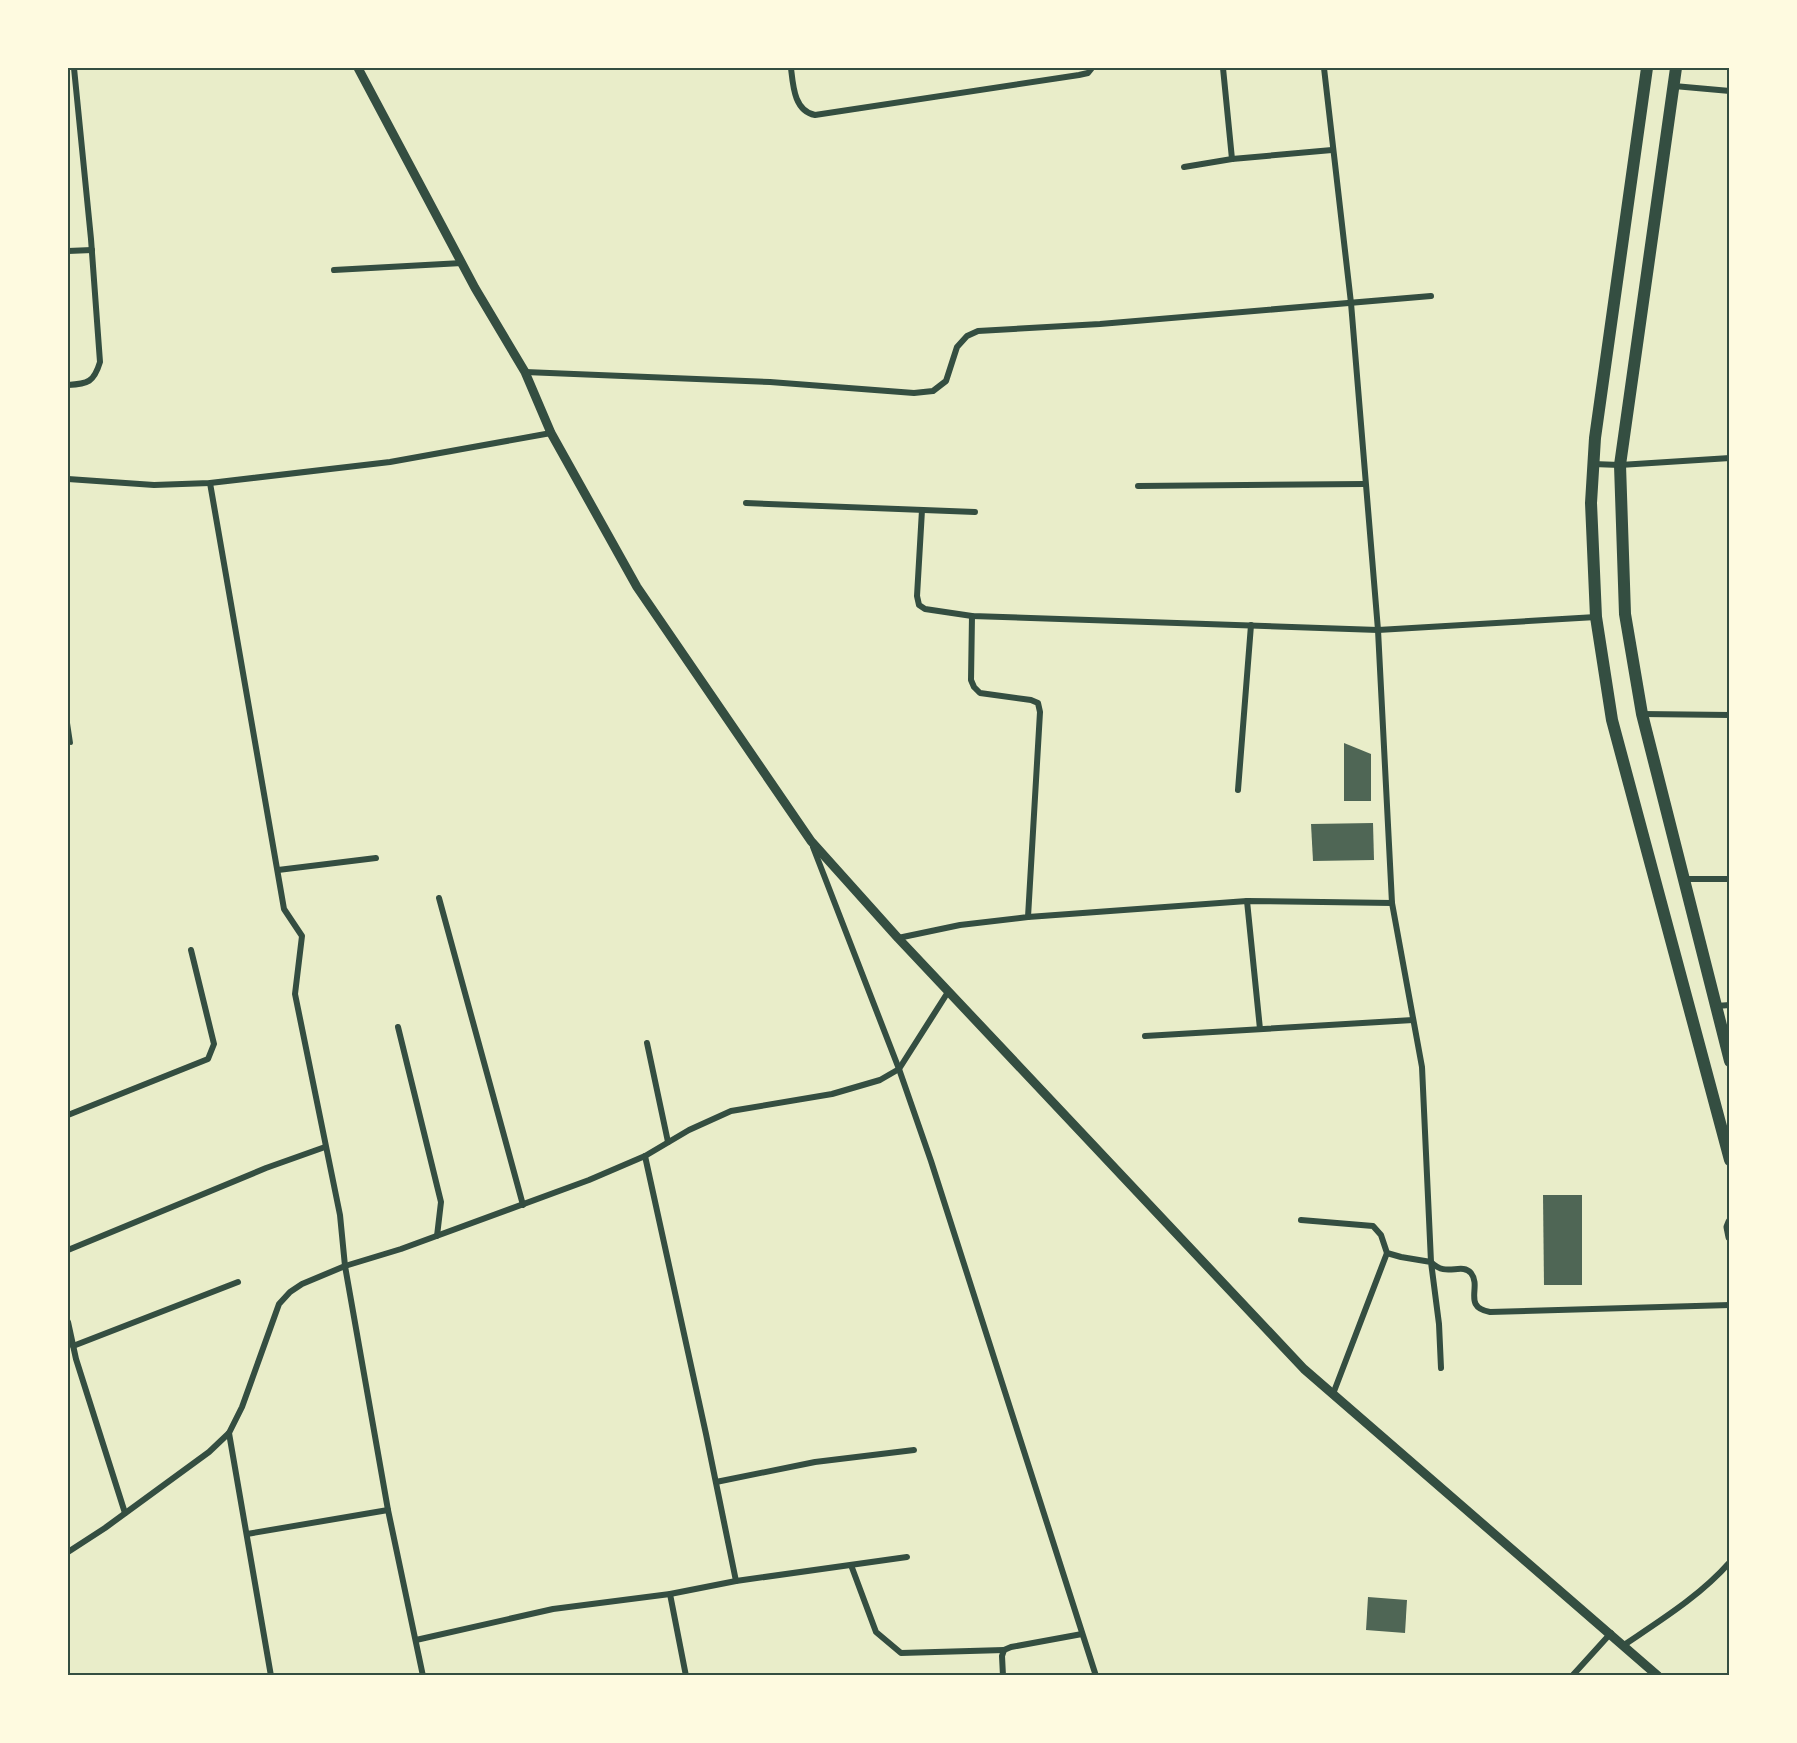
<svg xmlns="http://www.w3.org/2000/svg" width="1797" height="1743" viewBox="0 0 1797 1743" font-family="'Source Serif 4',serif">
<style>
.building{fill:#4f6655}
.lines{fill:none;stroke-linecap:round;stroke-linejoin:round}
.service{stroke:#344e41;stroke-width:4}
.minor{stroke:#344e41;stroke-width:6}
.tertiary{stroke:#344e41;stroke-width:9}
.trunk{stroke:#344e41;stroke-width:12}
.neatline{fill:none;stroke:#344e41;stroke-width:2}
</style>
<rect width="100%" height="100%" fill="#e9edc9"/>
<g class="building">
<path d="M1344 743 1371 754V801H1344Z"/>
<path d="M1373 823 1374 860 1313 861 1311 824Z"/>
<path d="M1543 1195H1582V1285H1544Z"/>
<path d="M1368 1597 1407 1600 1405 1633 1366 1630Z"/>
</g>
<g class="lines">
<path class="service" d="M68 723 71 743"/>
<g class="minor">
<path d="M791 68C793 85 794 111 815 115L1079 75 1088 73 1092 68"/>
<path d="M1223 68 1232 159"/>
<path d="M1674 86 1730 91"/>
<path d="M1184 167 1232 159 1332 150"/>
<path d="M68 251 92 250"/>
<path d="M334 270 462 263"/>
<path d="M525 372 770 382 914 393 933 391 946 381 957 347 967 336 978 331 1100 324 1431 296"/>
<path d="M68 385C88 384 94 382 100 362L91 239 74 68"/>
<path d="M1593 464 1620 465 1730 458"/>
<path d="M68 479 154 485 210 483 390 462 551 433"/>
<path d="M210 483 284 909 302 936 295 994 340 1215 345 1266 388 1510 423 1676"/>
<path d="M1138 486 1364 484"/>
<path d="M746 503 975 512"/>
<path d="M922 510 917 596 919 605 925 609 972 616 1378 630 1596 617"/>
<path d="M1642 714 1730 715"/>
<path d="M1238 790 1251 625"/>
<path d="M813 847 899 1069 931 1161 1096 1676"/>
<path d="M278 870 376 858"/>
<path d="M1683 879H1730"/>
<path d="M439 898 523 1205"/>
<path d="M1247 901 1260 1029"/>
<path d="M1392 903 1422 1067 1431 1262C1446 1278 1461 1262 1471 1273 1482 1287 1462 1307 1490 1312L1730 1305"/>
<path d="M1028 917 1247 901 1392 903 1378 630 1351 303 1324 68"/>
<path d="M898 938 960 925 1028 917 1040 712 1038 703 1031 700 980 693 974 687 971 680 972 616"/>
<path d="M1716 1006 1730 1005"/>
<path d="M398 1027 441 1202 437 1236"/>
<path d="M1145 1036 1413 1020"/>
<path d="M647 1043 668 1142"/>
<path d="M68 1115 208 1059 214 1044 191 950"/>
<path d="M645 1156 706 1434 736 1581"/>
<path d="M1301 1220 1373 1226 1381 1235 1387 1253 1401 1257 1431 1262 1439 1324 1441 1368"/>
<path d="M68 1250 266 1168 325 1147"/>
<path d="M68 1322 76 1359 125 1513"/>
<path d="M73 1346 238 1282"/>
<path d="M1333 1394 1387 1253"/>
<path d="M229 1433 271 1676"/>
<path d="M716 1482 815 1462 914 1450"/>
<path d="M247 1534 388 1510"/>
<path d="M68 1552 105 1528 209 1452 229 1433 242 1407 279 1304 290 1292 302 1284 345 1266 401 1249 589 1180 645 1156 689 1130 731 1111 832 1094 880 1080 899 1069 948 992"/>
<path d="M851 1565 876 1632 901 1653 1004 1650"/>
<path d="M670 1594 686 1676"/>
<path d="M416 1640 553 1609 670 1594 736 1581 907 1557"/>
<path d="M1624 1645C1661 1620 1700 1596 1730 1562"/>
<path d="M1003 1676 1002 1656 1004 1650 1011 1647 1082 1634"/>
<path d="M1572 1676 1611 1633"/>
</g>
<g class="tertiary">
<path d="M358 68 475 288 525 372 551 433 637 587 811 841 898 938 1304 1369 1658 1676"/>
<path d="M1730 1222 1728 1227 1730 1237"/>
</g>
<g class="trunk">
<path d="M1647 68 1595 438 1591 503 1596 617 1612 720 1730 1160"/>
<path d="M1676 68 1620 465 1625 614 1642 714 1730 1061"/>
</g>
</g>
<rect width="1797" height="1743" fill="none" stroke="#fefae0" stroke-width="138"/>
<rect x="69" y="69" width="1659" height="1605" class="neatline"/>
</svg>
